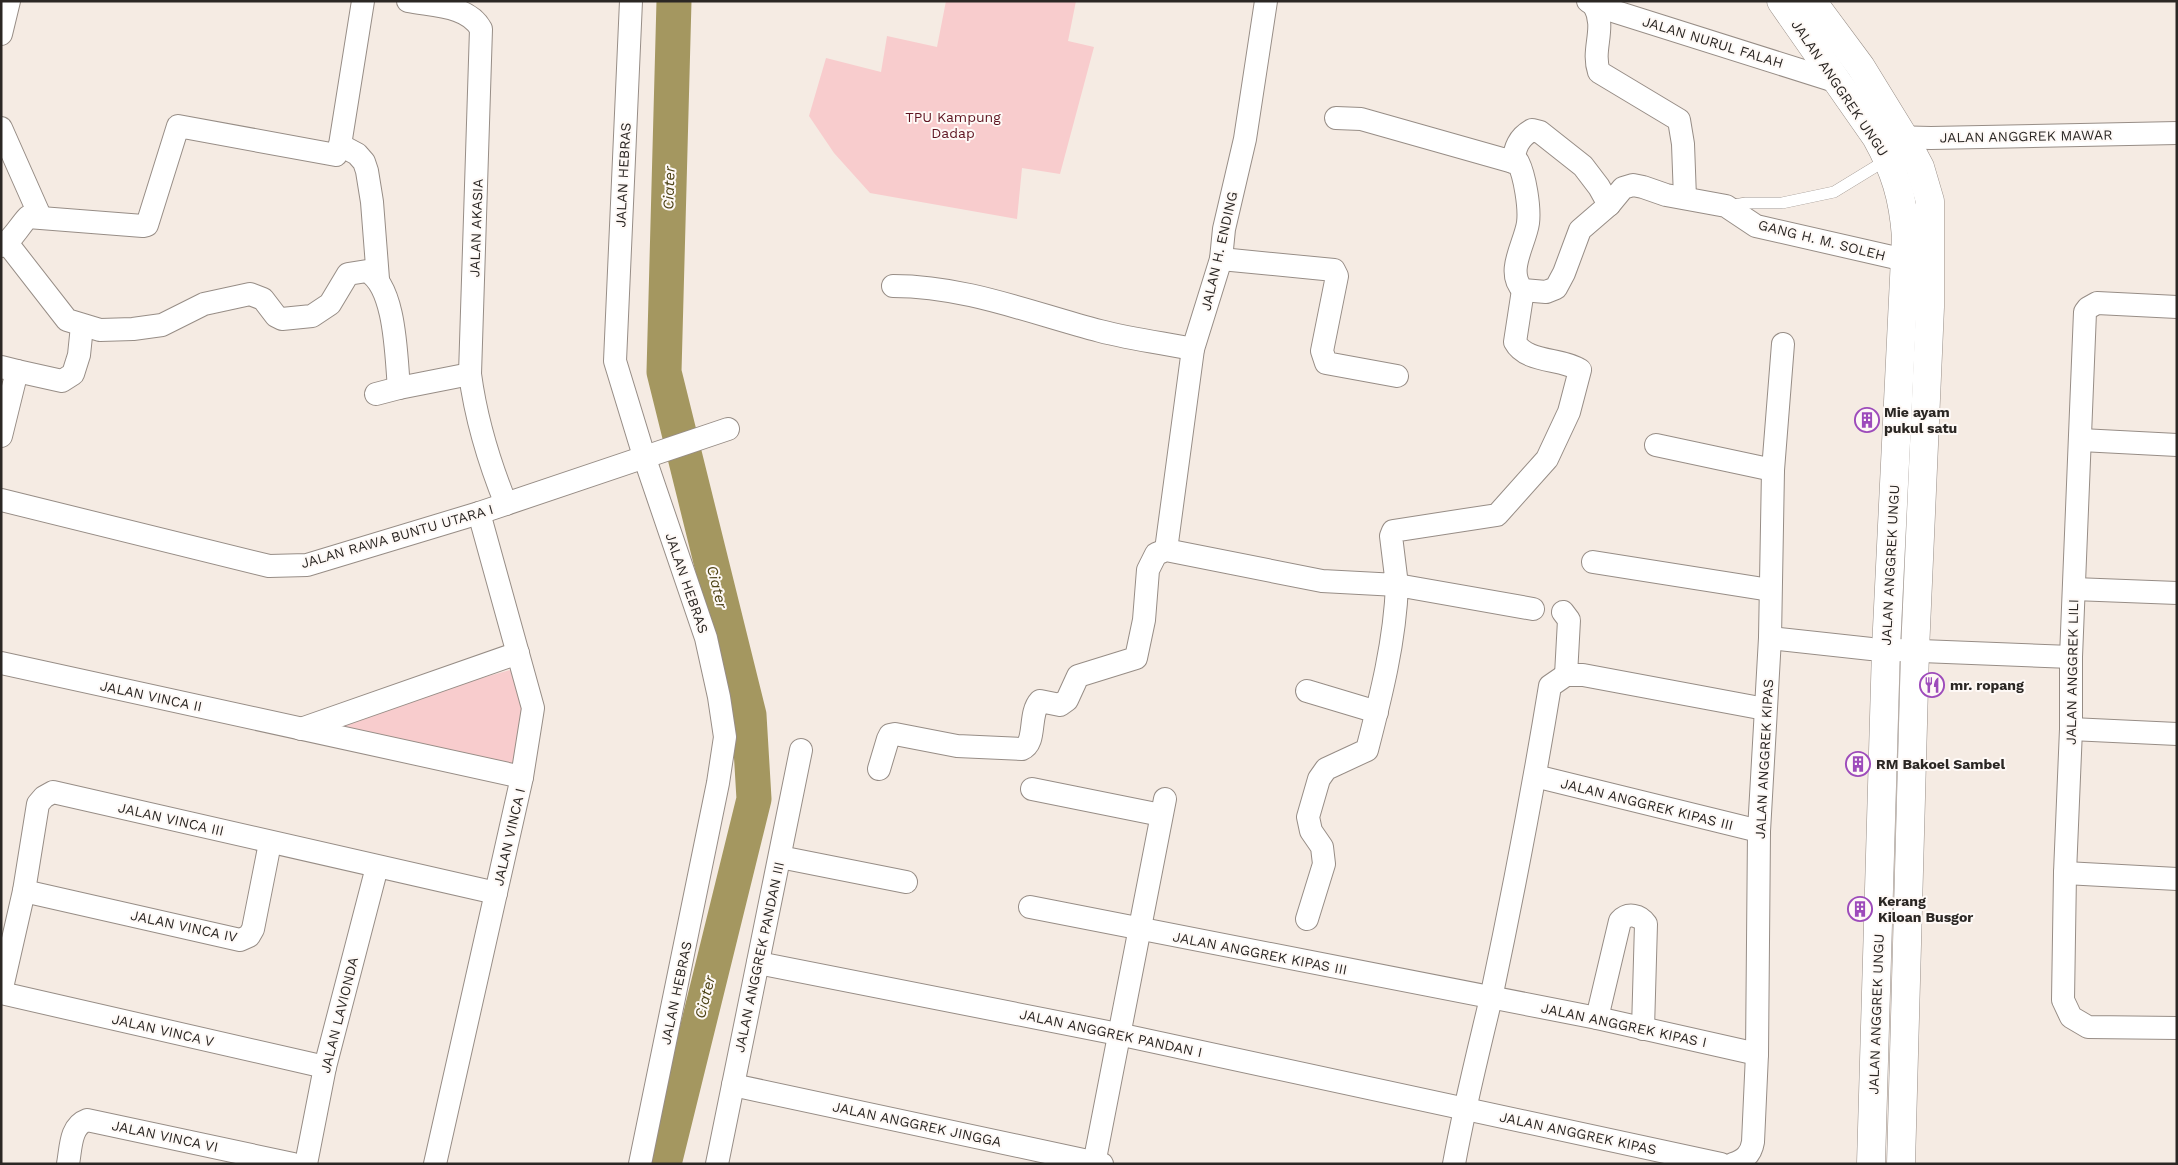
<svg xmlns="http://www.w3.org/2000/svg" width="2178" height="1165" viewBox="0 0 2178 1165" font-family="'Work Sans',sans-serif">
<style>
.green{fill:#f8cccd}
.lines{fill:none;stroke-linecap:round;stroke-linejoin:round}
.river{stroke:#a49760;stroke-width:35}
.lane-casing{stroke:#978d86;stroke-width:12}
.street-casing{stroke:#978d86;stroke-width:24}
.secondary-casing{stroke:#978d86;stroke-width:29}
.lane{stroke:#fff;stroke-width:11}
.street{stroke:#fff;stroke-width:22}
.secondary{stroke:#fff;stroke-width:28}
.labels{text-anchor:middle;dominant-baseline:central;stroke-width:4;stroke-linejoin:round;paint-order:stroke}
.street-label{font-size:14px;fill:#2b2724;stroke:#fef9f6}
.park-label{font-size:14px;fill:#5e1420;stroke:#fef9f6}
.poi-label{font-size:14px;font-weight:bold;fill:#2b2724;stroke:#fef9f6;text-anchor:start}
.water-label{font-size:15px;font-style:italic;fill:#4e4418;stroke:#fef9f6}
</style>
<rect width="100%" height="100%" fill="#f5ebe3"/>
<g class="green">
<path d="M946 1H1076L1068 41 1094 47 1060 174 1022 168 1017 219 870 193 834 153 809 116 826 58 881 72 887 36 937 47Z"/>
<path d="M514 669 524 710 514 772 335 732 343 717Z"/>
</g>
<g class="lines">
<path class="river" d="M664 1164 754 799 749 715 664 372 674 1"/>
<defs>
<path id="lane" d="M1728 206 1746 203H1782L1834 192 1888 159"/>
<g id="street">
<path d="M408 1C432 6 468 5 481 29L470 374C476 419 489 462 506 504"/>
<path d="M631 1 615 361 644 456 706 638 719 697 725 737 718 783 640 1164"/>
<path d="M1588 1 1594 5 1838 82"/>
<path d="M1594 5C1607 29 1591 48 1599 72L1679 120 1683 144 1685 198"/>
<path d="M1 34 9 1"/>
<path d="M1336 118 1361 119 1513 162C1515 148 1518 138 1532 130L1540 132 1583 166 1599 187 1609 205 1623 188 1633 185 1643 187 1666 195 1726 206 1756 226 1905 260"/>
<path d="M1 128 40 216"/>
<path d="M1890 137 1931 138 2177 133"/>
<path d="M340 145 357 154 364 162 367 171 372 202 378 279"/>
<path d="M1513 162H1518C1525 176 1530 208 1528 223 1525 244 1505 272 1523 290L1546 292 1556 288 1564 273 1580 230 1609 205"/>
<path d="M7 243 67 320 100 330 133 329 162 325 204 304 250 294 263 299 276 316 282 319 312 316 330 304 348 274 367 271C396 287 396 357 399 388"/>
<path d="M1 246C12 241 20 225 28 217L143 226 147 225 178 126 336 155 340 145 363 1"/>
<path d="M1221 259 1334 270 1337 276 1322 351 1326 363 1397 376"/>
<path d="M893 286C965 286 1031 313 1100 331 1131 339 1162 343 1193 349"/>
<path d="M2177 307 2097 303 2088 308 2085 312 2071 657V729L2065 873 2063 1000 2071 1017 2088 1027 2177 1028"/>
<path d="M1 367 17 371 1 436"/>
<path d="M17 371 62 381 73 374 79 355 82 326"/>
<path d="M376 394 399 388 470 374"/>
<path d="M2081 440 2177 445"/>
<path d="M1656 445 1773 470"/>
<path d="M1 500 269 566 307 565 479 513 728 429"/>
<path d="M1166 550 1193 349 1221 259 1224 229 1245 139 1266 1"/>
<path d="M1593 562 1770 590"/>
<path d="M2074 589 2177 593"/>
<path d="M1563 612 1569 620 1566 675"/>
<path d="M1770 638 1871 649 2071 657"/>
<path d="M1 663 522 777"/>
<path d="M1307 691 1377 712"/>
<path d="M301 729 518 653"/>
<path d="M2071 729 2177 734"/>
<path d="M879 769 888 739 890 735 895 734 957 746 1022 749C1037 743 1028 714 1040 701L1060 705 1067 700 1078 676 1136 658 1144 620 1148 570 1156 554 1166 550 1322 581 1397 585 1391 536 1393 531 1497 515 1547 459 1569 412 1580 370C1562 358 1526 363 1515 342L1523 290"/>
<path d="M1535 776 1759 831"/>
<path d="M1032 789 1161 815"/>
<path d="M780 857 906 882"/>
<path d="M2065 873 2177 879"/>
<path d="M24 891 240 940 249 936 253 929 270 843"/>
<path d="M1030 907 1597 1018 1757 1054"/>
<path d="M1307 919 1324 864 1322 847 1311 831 1308 817 1319 779 1326 769 1367 750C1381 696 1395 641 1397 585L1533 609"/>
<path d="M758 963 1118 1034 1721 1164"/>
<path d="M1 992 24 891 38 804 44 797 53 792 496 893"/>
<path d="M1 993 325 1067"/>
<path d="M1597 1018 1620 921C1628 912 1640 915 1646 924L1643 1029"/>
<path d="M733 1085 1102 1164"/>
<path d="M68 1164C71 1148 70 1126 87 1120L293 1164"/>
<path d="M306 1164 325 1067 377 867"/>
<path d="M435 1164 522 777 533 708 479 513"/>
<path d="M717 1164 801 750"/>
<path d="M1094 1164 1165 799"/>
<path d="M1454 1164C1464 1108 1478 1053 1491 998 1513 894 1533 790 1550 686L1566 675H1583L1765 709"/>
<path d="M1733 1164C1745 1160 1751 1154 1753 1142L1757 1054 1759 831 1770 638 1773 470 1783 344"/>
</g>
<g id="secondary">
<path d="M1781 1 1876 137C1895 171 1903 197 1906 237L1886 649 1871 1164"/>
<path d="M1812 1 1861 67 1904 137 1920 167 1930 201V307L1915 651 1901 1164"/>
</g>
</defs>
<use href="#lane" class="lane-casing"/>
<use href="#street" class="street-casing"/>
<use href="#secondary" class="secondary-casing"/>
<use href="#lane" class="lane"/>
<use href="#street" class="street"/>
<use href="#secondary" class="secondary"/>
</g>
<defs>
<symbol id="building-ring" viewBox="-11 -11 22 22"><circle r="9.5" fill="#fef9f6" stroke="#9d4bbb" stroke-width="1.5"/><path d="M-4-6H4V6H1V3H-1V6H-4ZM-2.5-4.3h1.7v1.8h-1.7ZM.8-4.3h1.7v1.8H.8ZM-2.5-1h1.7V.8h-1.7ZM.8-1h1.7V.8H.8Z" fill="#9d4bbb"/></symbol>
<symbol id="restaurant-ring" viewBox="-11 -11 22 22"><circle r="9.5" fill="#fef9f6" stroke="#9d4bbb" stroke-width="1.5"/><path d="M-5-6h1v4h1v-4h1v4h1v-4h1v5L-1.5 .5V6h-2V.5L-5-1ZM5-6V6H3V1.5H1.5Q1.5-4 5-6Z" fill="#9d4bbb"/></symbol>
</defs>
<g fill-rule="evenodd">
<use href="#building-ring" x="1853" y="406" width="28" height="28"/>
<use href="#restaurant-ring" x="1918" y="671" width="28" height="28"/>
<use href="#building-ring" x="1844" y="750" width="28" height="28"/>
<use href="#building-ring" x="1846" y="895" width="28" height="28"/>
</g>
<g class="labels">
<g class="street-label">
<text transform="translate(1713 42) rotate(17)">JALAN NURUL FALAH</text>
<text transform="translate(1840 88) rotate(56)">JALAN ANGGREK UNGU</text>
<text transform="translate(2026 136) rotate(-1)">JALAN ANGGREK MAWAR</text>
<text transform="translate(623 175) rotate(-87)">JALAN HEBRAS</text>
<text transform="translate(476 228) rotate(-88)">JALAN AKASIA</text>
<text transform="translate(1822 240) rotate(14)">GANG H. M. SOLEH</text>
<text transform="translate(1219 251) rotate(-77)">JALAN H. ENDING</text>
<text transform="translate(397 536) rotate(-16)">JALAN RAWA BUNTU UTARA I</text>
<text transform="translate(1890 565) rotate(-87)">JALAN ANGGREK UNGU</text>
<text transform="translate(687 583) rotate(71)">JALAN HEBRAS</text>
<text transform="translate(2072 672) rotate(-89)">JALAN ANGGREK LILI</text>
<text transform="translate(151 696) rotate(12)">JALAN VINCA II</text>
<text transform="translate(1764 759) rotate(-87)">JALAN ANGGREK KIPAS</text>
<text transform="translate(1647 804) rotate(14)">JALAN ANGGREK KIPAS III</text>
<text transform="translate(171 819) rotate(13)">JALAN VINCA III</text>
<text transform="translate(509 837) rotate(-77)">JALAN VINCA I</text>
<text transform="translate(184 926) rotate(12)">JALAN VINCA IV</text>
<text transform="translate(1260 953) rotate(11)">JALAN ANGGREK KIPAS III</text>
<text transform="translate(759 957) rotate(-78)">JALAN ANGGREK PANDAN III</text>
<text transform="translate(676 993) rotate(-78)">JALAN HEBRAS</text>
<text transform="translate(1876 1014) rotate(-88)">JALAN ANGGREK UNGU</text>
<text transform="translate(339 1015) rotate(-76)">JALAN LAVIONDA</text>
<text transform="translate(1624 1025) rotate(12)">JALAN ANGGREK KIPAS I</text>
<text transform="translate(163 1030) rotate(13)">JALAN VINCA V</text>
<text transform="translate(1111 1033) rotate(12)">JALAN ANGGREK PANDAN I</text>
<text transform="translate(917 1124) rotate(12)">JALAN ANGGREK JINGGA</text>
<text transform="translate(1578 1133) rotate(12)">JALAN ANGGREK KIPAS</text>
<text transform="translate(165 1136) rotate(12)">JALAN VINCA VI</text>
</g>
<g class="park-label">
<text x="953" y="117">TPU Kampung<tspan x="953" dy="16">Dadap</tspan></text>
</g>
<g class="poi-label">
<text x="1884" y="412">Mie ayam<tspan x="1884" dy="16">pukul satu</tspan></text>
<text x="1950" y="685">mr. ropang</text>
<text x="1876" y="764">RM Bakoel Sambel</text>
<text x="1878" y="901">Kerang<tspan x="1878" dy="16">Kiloan Busgor</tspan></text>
</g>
<g class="water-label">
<text transform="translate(669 188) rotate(-88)">Ciater</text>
<text transform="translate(717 587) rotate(76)">Ciater</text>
<text transform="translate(705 997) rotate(-76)">Ciater</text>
</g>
</g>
<rect width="2178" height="1165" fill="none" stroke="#2b2724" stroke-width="5"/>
</svg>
